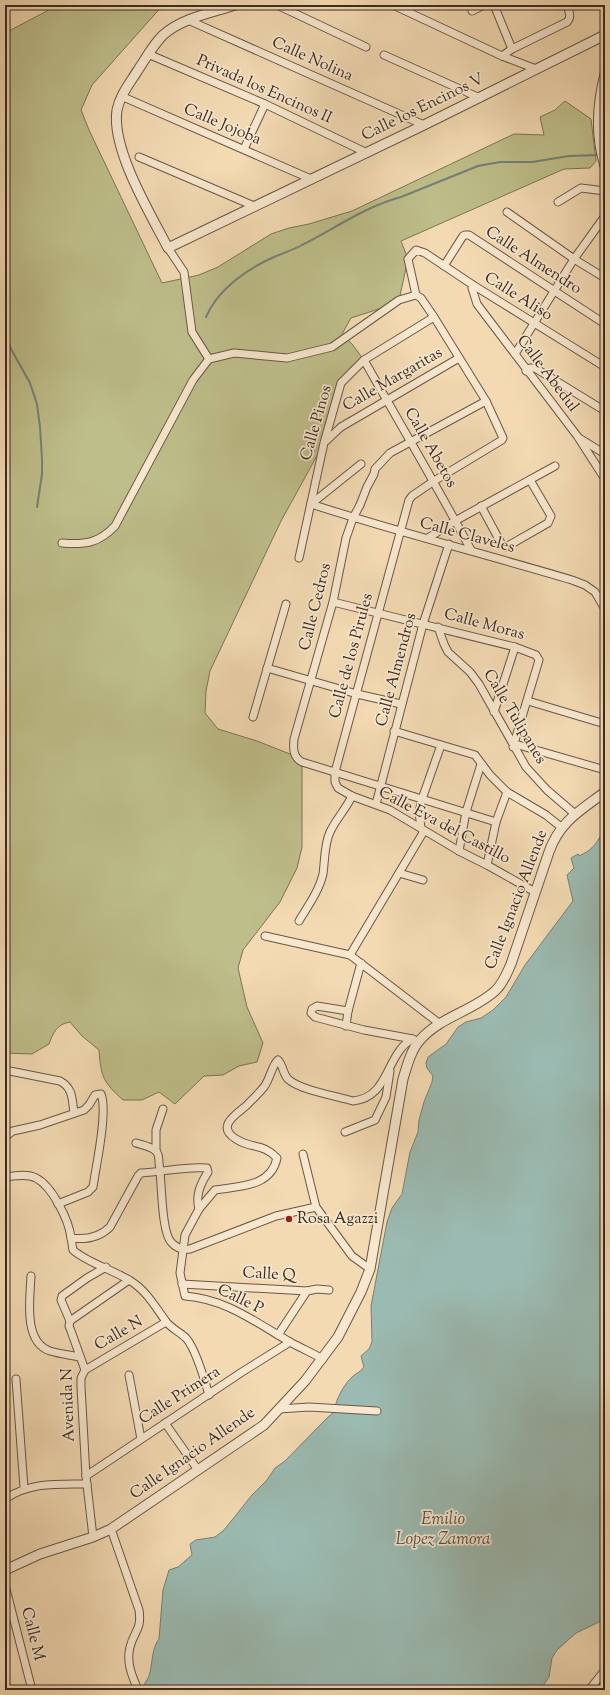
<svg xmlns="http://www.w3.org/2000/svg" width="610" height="1695" viewBox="0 0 610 1695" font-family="'Sorts Mill Goudy',serif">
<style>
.green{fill:#bebe8a;stroke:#7c7456}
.water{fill:#9bbab1;stroke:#758178}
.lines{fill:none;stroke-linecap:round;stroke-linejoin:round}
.stream{stroke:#758178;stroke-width:2}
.minor-casing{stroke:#695747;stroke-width:9}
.tertiary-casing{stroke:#695747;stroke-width:11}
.minor{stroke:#f7e7ce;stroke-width:7}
.tertiary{stroke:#f7e7ce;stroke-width:9}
.poi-dot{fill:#8f2418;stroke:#f7e7ce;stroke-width:1.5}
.labels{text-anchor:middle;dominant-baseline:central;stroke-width:3.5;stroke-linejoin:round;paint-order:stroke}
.street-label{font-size:16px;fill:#3b2b23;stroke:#f7e7ce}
.poi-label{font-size:16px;fill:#3b2b23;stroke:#f7e7ce;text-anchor:start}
.water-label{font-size:17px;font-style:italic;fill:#534f46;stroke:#f7e7ce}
</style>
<rect width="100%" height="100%" fill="#f3dab3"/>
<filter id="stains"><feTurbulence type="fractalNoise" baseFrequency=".005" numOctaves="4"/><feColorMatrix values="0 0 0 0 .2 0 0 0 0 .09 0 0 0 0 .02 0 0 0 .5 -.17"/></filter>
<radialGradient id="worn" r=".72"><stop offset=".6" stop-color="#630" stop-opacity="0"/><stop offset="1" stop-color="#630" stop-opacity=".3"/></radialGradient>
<path class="green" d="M52 5H163L92 85 81 110 89 130 162 283 199 275 218 267 271 234 289 228 309 224 352 211 514 134 544 135 540 117 555 110 565 101 591 119 596 161 590 168 564 169 401 241 408 259 399 300 388 306 351 318 342 334 352 344 364 360 351 367 341 383 324 443 281 521 210 671 206 691 205 713 218 729 257 741 295 756 302 762V847L297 868 280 902 243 950 238 968 247 1007 263 1043 257 1062 239 1066 223 1075 204 1076 175 1104 159 1092 142 1100H123C103 1082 101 1077 99 1050L82 1036 70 1022C57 1024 53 1033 49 1044L32 1054 5 1053V33L47 11Z"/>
<path class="water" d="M605 830V1615L599 1622 576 1633 557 1650 552 1658 549 1677 540 1690H143C143 1684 147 1681 149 1676 153 1664 151 1649 159 1639L163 1590 169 1570 178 1567 192 1555 190 1544 196 1540 215 1537 224 1530 252 1495 267 1480 275 1468 285 1461 327 1418 333 1413C337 1399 341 1388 352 1377 356 1373 361 1372 364 1367L361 1356 369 1349 372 1342 371 1306 387 1222 392 1208 402 1194 410 1152 418 1132 419 1120 424 1102 432 1082 433 1076 427 1068 426 1063 428 1057 446 1044 458 1027 466 1022 481 1018 493 1010 506 997 525 965 573 901 567 875 574 868 571 858 578 854 579 856C596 848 595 843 605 830Z"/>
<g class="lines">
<g class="stream">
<path d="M206 317C218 289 247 269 274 257 283 253 293 250 302 245 334 229 366 206 401 197L478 166 500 162H532L569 156 600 155"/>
<path d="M5 333 11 349 30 383 37 404 40 427 42 459V474L37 507"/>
</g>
<defs>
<g id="minor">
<path d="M277 5 366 47"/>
<path d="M393 5 502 56 536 69"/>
<path d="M494 5 512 49"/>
<path d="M472 11 484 5"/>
<path d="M188 20 424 125"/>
<path d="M148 54 265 104 367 153"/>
<path d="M384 55 480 98"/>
<path d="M502 56 512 49 567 22C572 17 569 12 567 5"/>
<path d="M121 96 311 179"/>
<path d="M244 149 265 104"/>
<path d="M139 157 254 206"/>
<path d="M558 202 581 188 605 191"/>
<path d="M507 212 574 259 605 278"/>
<path d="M168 248 184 272 192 332 209 359 234 353 287 358 332 347 399 300 416 295"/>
<path d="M444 266 463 236 465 235H469L605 324"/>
<path d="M473 285 472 288 477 304 578 437 605 479"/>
<path d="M416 295 421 298 434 317 486 401 503 438 502 440 434 481 412 496 409 500 335 772V782L338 788 352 796 390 810 459 851 487 865 535 892"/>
<path d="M416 295 408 259 416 250 425 253 473 285 605 367"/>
<path d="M515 354 574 259 605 216"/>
<path d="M364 360C400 424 437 486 471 550"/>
<path d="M526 371 530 368H535L605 411"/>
<path d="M486 401 390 453 375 469 374 474 367 487 360 505 353 518 346 538 333 602 294 739C293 749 293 757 302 762L496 822"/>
<path d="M579 438 605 454"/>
<path d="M326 441 341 427 459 358"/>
<path d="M311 504C397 532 485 554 572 580L585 585 595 592 605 609"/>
<path d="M311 504 361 464"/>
<path d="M481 506 502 545 506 547"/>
<path d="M428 538 455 521 555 466"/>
<path d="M62 543C85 545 99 543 115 526L193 380 209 359"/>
<path d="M506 547 548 523 551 516 530 480"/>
<path d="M299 558 324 443 341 383 364 360 434 317"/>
<path d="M333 602 515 647 536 655 539 660 513 747"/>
<path d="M438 627 444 644 448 652 470 672 479 684 526 767 547 790 575 814"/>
<path d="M267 668 357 694 401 704"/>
<path d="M528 701 605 724"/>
<path d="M494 712 515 647"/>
<path d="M253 717 286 604"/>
<path d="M394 731 475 755 490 775 507 792 546 815 561 827"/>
<path d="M515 744 605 770"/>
<path d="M376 804 423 624 449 544"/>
<path d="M421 828 419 812 422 799 441 745"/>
<path d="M459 851 466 812 481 764"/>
<path d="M487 865 496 822 507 792"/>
<path d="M399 873 423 880"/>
<path d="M299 921C308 906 319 891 323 874 325 860 324 845 330 832 336 819 346 809 352 796"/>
<path d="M265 936 350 955 440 1024"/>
<path d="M350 955 424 831"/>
<path d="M348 1011 317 1006 312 1009 311 1013 315 1017 364 1030 413 1039"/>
<path d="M346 1026 348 1011 361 963"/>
<path d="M5 1070 60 1081C73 1088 72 1099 74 1113"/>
<path d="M345 1132 375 1120 386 1097 390 1071"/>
<path d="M5 1137 13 1131 40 1125 84 1110 89 1105 95 1095 101 1094C108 1112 96 1166 93 1187L88 1192 58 1204"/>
<path d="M136 1143C142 1145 152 1147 156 1151 159 1154 159 1160 159 1163 162 1180 161 1231 171 1242 176 1248 182 1250 190 1249L276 1216 316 1207"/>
<path d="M156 1151V1130L163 1109"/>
<path d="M303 1154 316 1207 352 1256 370 1269"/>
<path d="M5 1177C14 1176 27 1173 36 1178 52 1186 69 1220 71 1238 72 1242 72 1245 73 1250 86 1262 113 1270 129 1280 146 1290 154 1305 165 1320 170 1328 180 1332 186 1338 195 1348 205 1381 209 1395"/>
<path d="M71 1238C86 1240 99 1238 110 1227L138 1176 141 1173C163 1172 186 1166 207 1168L208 1172C201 1183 195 1195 199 1209"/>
<path d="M31 1276C30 1298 23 1342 50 1351 60 1354 70 1355 80 1357"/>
<path d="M182 1284 307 1291 317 1289 329 1290"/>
<path d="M70 1321 129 1280"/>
<path d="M278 1335 307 1291"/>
<path d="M323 1359C312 1353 301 1348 290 1342 255 1322 226 1299 185 1296L180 1273 185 1235 199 1209 215 1190C240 1186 271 1187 277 1158 263 1143 251 1149 236 1139 215 1126 237 1114 247 1105 253 1099 259 1093 264 1087 270 1079 272 1065 278 1060 283 1065 283 1074 288 1079 299 1090 337 1096 353 1101 383 1098 385 1070 400 1050 403 1045 408 1042 412 1039"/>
<path d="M85 1370 166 1322"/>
<path d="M129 1375 141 1439"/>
<path d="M16 1379 24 1488"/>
<path d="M279 1409 309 1407 377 1411"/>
<path d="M165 1423 198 1470"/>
<path d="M86 1476 242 1372 290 1342"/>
<path d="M5 1499C30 1482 57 1484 87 1484"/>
<path d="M111 1529 139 1610C142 1630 134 1631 130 1647 126 1662 132 1676 138 1690"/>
<path d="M93 1537 86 1476 81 1387V1378L85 1370 71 1331 69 1326 70 1321 61 1300 62 1296 87 1278 106 1267"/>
<path d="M5 1585 32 1690"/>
<path d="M589 1690 605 1670"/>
</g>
<g id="tertiary">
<path d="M235 5C211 13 182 18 163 35 153 45 146 58 138 70 130 83 120 95 117 110 111 149 150 213 168 248L424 125 605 35"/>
<path d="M605 74C597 105 595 135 605 166"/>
<path d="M5 1570 40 1554 93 1537 111 1529 264 1425 305 1381 338 1337 361 1292 370 1269 403 1079C407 1066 411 1050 420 1040 440 1017 473 1011 495 991 503 984 507 973 511 964L549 852C560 821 580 811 605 792"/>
</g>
</defs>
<use href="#minor" class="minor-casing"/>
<use href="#tertiary" class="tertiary-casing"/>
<use href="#minor" class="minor"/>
<use href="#tertiary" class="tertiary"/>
</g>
<circle class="poi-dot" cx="289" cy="1219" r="4"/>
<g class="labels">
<g class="street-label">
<text transform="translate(312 60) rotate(24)">Calle Nolina</text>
<text transform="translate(264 90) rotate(24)">Privada los Encinos II</text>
<text transform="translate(423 108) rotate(-26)">Calle los Encinos V</text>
<text transform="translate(222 125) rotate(23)">Calle Jojoba</text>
<text transform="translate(533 261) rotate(33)">Calle Almendro</text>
<text transform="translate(518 297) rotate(32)">Calle Aliso</text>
<text transform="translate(547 374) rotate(53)">Calle Abedul</text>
<text transform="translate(393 380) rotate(-30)">Calle Margaritas</text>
<text transform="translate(317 423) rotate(-74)">Calle Pinos</text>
<text transform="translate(430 448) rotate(60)">Calle Abetos</text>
<text transform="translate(467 536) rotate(15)">Calle Claveles</text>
<text transform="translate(316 607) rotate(-76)">Calle Cedros</text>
<text transform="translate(484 625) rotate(15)">Calle Moras</text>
<text transform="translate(352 656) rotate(-75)">Calle de los Pirules</text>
<text transform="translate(397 670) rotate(-75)">Calle Almendros</text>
<text transform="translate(514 717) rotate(59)">Calle Tulipanes</text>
<text transform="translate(444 826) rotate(28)">Calle Eva del Castillo</text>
<text transform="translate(517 900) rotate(-69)">Calle Ignacio Allende</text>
<text transform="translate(269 1275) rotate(3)">Calle Q</text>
<text transform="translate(240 1300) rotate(26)">Calle P</text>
<text transform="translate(119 1334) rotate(-30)">Calle N</text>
<text transform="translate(180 1396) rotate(-33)">Calle Primera</text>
<text transform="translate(69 1405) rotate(-92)">Avenida N</text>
<text transform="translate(193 1454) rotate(-35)">Calle Ignacio Allende</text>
<text transform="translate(32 1634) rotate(76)">Calle M</text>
</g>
<g class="poi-label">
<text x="297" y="1219">Rosa Agazzi</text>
</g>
<g class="water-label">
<text x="443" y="1520">Emilio<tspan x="443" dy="20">Lopez Zamora</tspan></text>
</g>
</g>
<rect width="610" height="1695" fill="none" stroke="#f3dab3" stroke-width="20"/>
<rect x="6" y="6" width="598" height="1683" fill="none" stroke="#3b2b23" stroke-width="2"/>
<rect x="10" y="10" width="590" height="1675" fill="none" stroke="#3b2b23"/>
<rect width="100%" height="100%" filter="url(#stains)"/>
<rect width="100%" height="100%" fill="url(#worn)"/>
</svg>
